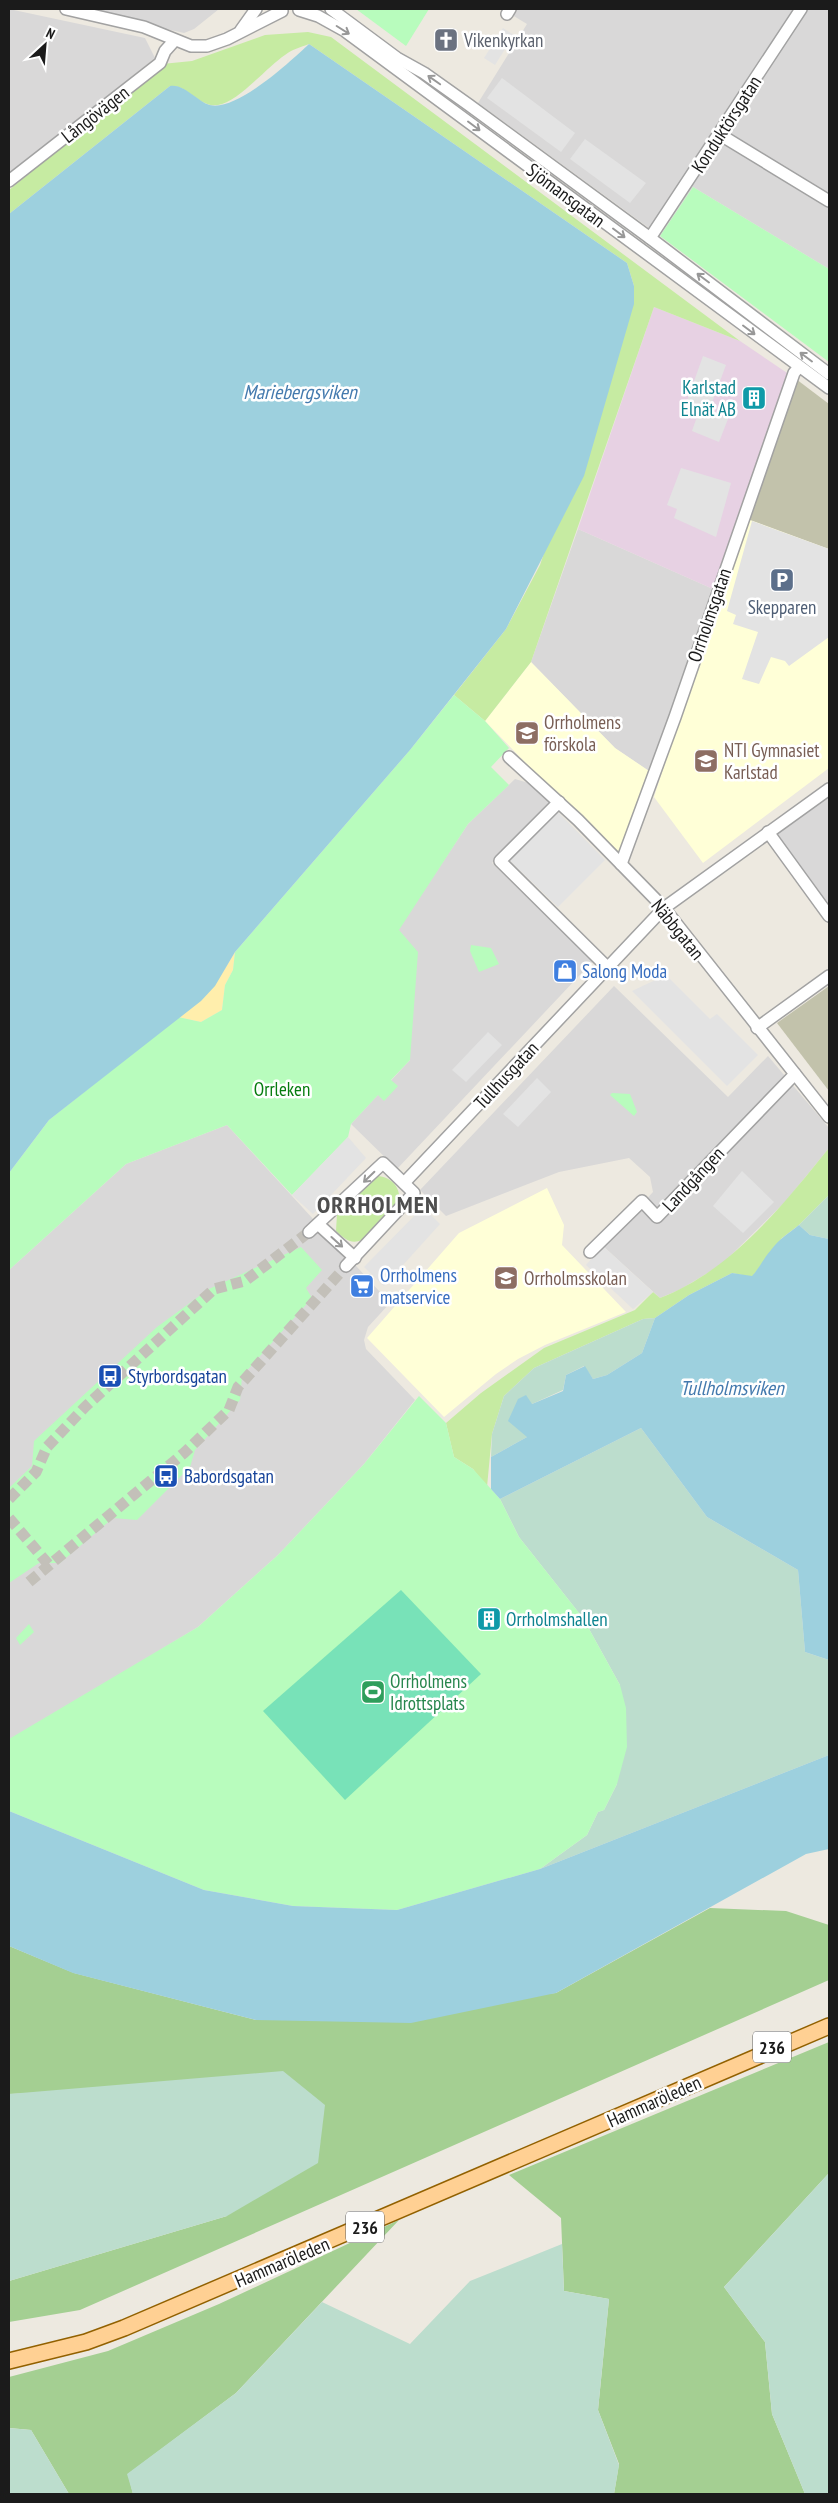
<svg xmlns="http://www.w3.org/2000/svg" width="838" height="2503" viewBox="0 0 838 2503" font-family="'PT Sans Narrow',sans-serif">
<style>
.residential{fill:#d9d8d8}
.industrial{fill:#e7d1e3}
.education{fill:#ffffd7}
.construction{fill:#c2c2ab}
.grass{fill:#c6eba2}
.forest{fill:#a4cf92}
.wetland{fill:#bcddcd}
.sand{fill:#ffeeac}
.park{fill:#b8fcbd}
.pitch{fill:#78e2b8}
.parking{fill:#e3e3e3}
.water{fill:#9dd0de}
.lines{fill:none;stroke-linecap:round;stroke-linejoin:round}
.minor-tunnel{stroke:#c3c0b9;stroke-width:11;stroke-dasharray:11 5.5;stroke-linecap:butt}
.minor-casing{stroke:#a2a2a2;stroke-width:14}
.major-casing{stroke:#926100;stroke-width:18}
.minor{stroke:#fff;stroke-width:11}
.major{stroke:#ffd093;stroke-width:15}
.oneway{stroke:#989898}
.labels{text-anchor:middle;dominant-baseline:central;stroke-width:5;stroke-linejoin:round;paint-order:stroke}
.shield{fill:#fff;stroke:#5f5f5f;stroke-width:1}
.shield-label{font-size:18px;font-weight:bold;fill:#1b1b1b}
.worship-label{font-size:19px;fill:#5b616d;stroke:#fff;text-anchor:start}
.street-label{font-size:19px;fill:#1b1b1b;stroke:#fff}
.culture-label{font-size:19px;fill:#0d838f;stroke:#fff;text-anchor:end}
.service-label{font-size:19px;fill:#4e5e75;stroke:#fff}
.education-label{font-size:19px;fill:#785e54;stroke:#fff;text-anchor:start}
.shop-label{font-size:19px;fill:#366cbe;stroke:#fff;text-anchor:start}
.park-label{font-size:19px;fill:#067c0f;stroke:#fff}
.transit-label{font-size:19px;fill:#164399;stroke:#fff;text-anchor:start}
.leisure-label{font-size:19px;fill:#27864d;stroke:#fff;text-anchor:start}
.water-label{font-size:20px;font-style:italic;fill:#447aae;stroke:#fff}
.district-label{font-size:24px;font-weight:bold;letter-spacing:1px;fill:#4e4e4e;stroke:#fff}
</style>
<rect width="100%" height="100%" fill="#ede9e0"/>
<g class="residential">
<path d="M9 9 145 38 155 58 9 176Z"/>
<path d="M77 9H219L194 29 184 33Z"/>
<path d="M502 9H829V269L693 187 660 236 478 103 527 24Z"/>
<path d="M578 529 713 589 652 773 615 748 531 662Z"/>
<path d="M515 779 532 784 550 802 492 863 593 961 397 1169 351 1124 410 1060 398 930 468 824Z"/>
<path d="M829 794V906L773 833Z"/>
<path d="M614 986 728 1097 768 1056 829 1128V1148L785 1202 721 1265 681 1289 660 1298 603 1246 653 1192 650 1177 629 1158 559 1172 446 1216 420 1190Z"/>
<path d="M227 1125 390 1303 368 1327 364 1340 366 1349 415 1400 364 1464 278 1555 198 1627 10 1741 9 1270 126 1164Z"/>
</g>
<path class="industrial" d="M654 307 740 341 796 379 745 518 713 589 578 529Z"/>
<g class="education">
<path d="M745 518 829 549V768L703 863 654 797Z"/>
<path d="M531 662 615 748 652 773 620 860 485 721Z"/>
<path d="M547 1188 564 1225 562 1245 626 1312 545 1345 518 1359 496 1374 444 1417 367 1338 459 1233Z"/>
</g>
<g class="construction">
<path d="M796 379 829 404V549L745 518Z"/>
<path d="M829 986V1091L777 1023Z"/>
</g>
<g class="grass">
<path d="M308 32 331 37 740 341 654 307 531 662 485 721 454 695 506 629 540 565 634 286 627 263 309 44C301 47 291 50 285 55 267 67 237 103 218 105 199 108 188 84 170 86L9 214V190L162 64 192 61 265 35Z"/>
<path d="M829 1148V1195L799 1225 782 1238 752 1277 732 1273 689 1295 655 1318 643 1319 534 1368 504 1396 492 1434 487 1487 473 1469 454 1457 446 1423 481 1393 544 1348 635 1310 653 1292 660 1298C732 1270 782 1206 829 1148Z"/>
<path d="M377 1176C392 1176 403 1190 398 1204L362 1240C350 1245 344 1238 336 1231L337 1214Z"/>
</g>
<g class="forest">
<path d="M710 1908 786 1911 829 1925V1980L80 2310 9 2322V2281L227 2216 36 2093 9 2094V1946L74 1973 256 2020 556 1993Z"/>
<path d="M829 2042V2173L724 2287 765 2342 772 2414 805 2494H614L619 2464 598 2410 609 2299 564 2291 561 2218 509 2175Z"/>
<path d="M399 2220 236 2393 128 2474 133 2494H69L31 2430 9 2428V2377L108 2351 219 2304Z"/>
</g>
<g class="wetland">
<path d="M829 1195V1239L810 1235 799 1225Z"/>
<path d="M655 1318 642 1353 607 1375 593 1379 584 1366 566 1375 563 1390 532 1404 527 1437 491 1457 492 1434 504 1396 534 1368 643 1319Z"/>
<path d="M641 1428 707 1517 798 1570 805 1652 829 1660V1755L540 1869 587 1835 598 1812 604 1810 617 1784 620 1685 583 1618 519 1537 500 1499Z"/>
<path d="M283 2071 325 2105 318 2163 227 2216 9 2281V2094Z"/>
<path d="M829 2173V2494H805L772 2414 765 2342 724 2287Z"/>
<path d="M562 2244 564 2291 609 2299 598 2410 619 2465 614 2494H133L127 2474 236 2393 322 2302 410 2344 470 2281Z"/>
<path d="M9 2428 31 2430 69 2494H9Z"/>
</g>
<path class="sand" d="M235 952 233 970 225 985 222 1010 201 1022 178 1017C207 996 217 983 235 952Z"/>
<g class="park">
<path d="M356 9H429L406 46Z"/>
<path d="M693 187 829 269V362L660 236Z"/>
<path d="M454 695 485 721 509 748 491 767 509 785 468 824 399 930 418 952 410 1060 391 1080 398 1086 384 1101 378 1095 351 1124 348 1137 292 1195 227 1125 126 1164 9 1270V1173L49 1120 178 1017 201 1022 222 1010 225 985 233 970 235 952 410 750Z"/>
<path d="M471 945 491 948 499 964 479 972 470 951Z"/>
<path d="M612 1093 630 1094 637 1112 634 1116 610 1095Z"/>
<path d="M301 1247 322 1270 306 1288 312 1298 242 1376 240 1400 195 1450 190 1467 137 1520 113 1518 60 1563H39L9 1583V1488L32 1466 34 1441 157 1327 209 1289Z"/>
<path d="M419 1396 446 1423 454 1457 473 1469 500 1499 519 1537 583 1618 620 1685 626 1708 627 1747 617 1784 604 1810 598 1812 587 1835 540 1869 397 1910 293 1906 204 1890 9 1811V1739L198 1627 278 1555 364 1464Z"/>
<path d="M29 1624 34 1632 20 1645 16 1638Z"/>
</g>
<path class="pitch" d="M401 1590 481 1674 345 1800 263 1711Z"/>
<g class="parking">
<path d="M503 28 514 35 495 65 484 58Z"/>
<path d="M502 78 575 133 561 152 487 98Z"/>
<path d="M585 139 646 183 630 203 570 159Z"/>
<path d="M703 356 726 365 710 408 687 401Z"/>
<path d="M700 408 728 419 719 442 692 431Z"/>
<path d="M681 468 731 483 716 537 674 518 677 509 667 505Z"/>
<path d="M752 521 829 549V637L789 666 785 661 771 657 759 684 742 679 758 632 733 624 736 615 727 611Z"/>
<path d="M557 811 605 860 558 907 509 860Z"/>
<path d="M666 975 710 1019 717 1014 758 1055 727 1086 632 991Z"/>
<path d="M488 1032 502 1045 466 1082 452 1070Z"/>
<path d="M537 1078 551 1092 518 1127 503 1114Z"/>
<path d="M348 1137 366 1158 313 1214 292 1195Z"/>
<path d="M742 1171 774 1202 743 1233 713 1206Z"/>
<path d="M423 1207 440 1224 384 1286 364 1267Z"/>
<path d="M603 1246 653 1292 633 1309 586 1265Z"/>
</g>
<g class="water">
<path d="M309 44 627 263 634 286V304L584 476 506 629 410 750 235 952 215 986 201 1001 49 1120 9 1173V214L170 86C182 83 196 99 207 104 232 116 291 61 309 44Z"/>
<path d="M799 1225 810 1235 829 1239V1660L805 1652 798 1570 707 1517 641 1428 500 1499 491 1489V1457L527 1437 508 1421 518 1399 526 1395 532 1404 563 1391 566 1375 585 1366 593 1379 607 1375 642 1353 655 1318 689 1295 732 1273 752 1276C761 1266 763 1259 771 1250 778 1240 789 1233 799 1225Z"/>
<path d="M829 1755V1849L806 1854 556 1993 411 2023 256 2020 73 1973 9 1946V1811L204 1890 293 1906 397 1910 540 1869Z"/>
</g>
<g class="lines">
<g class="minor-tunnel">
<path d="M9 1499 36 1472 47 1447 85 1407 214 1289 245 1281 309 1232"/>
<path d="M9 1518 49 1565"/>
<path d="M29 1582 184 1453 229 1410 238 1387 346 1266"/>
</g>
<defs>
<g id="minor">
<path d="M66 9 144 27 191 46H207L227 39 282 11"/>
<path d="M331 9 397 58 424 73 469 105 650 238 829 374"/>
<path d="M299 10 318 16 345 31 829 388"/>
<path d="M507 14 510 9"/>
<path d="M241 30 256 9"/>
<path d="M719 134 829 201"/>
<path d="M9 181 160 63 165 51 174 41"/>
<path d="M650 238 801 9"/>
<path d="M509 757 578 820 664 908 829 1117"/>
<path d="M559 802 500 861 607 967"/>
<path d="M768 832 829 916"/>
<path d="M621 864 675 717 794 373 799 367"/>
<path d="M757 1028 829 976"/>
<path d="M404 1183 664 908 829 789"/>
<path d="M319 1225 355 1258"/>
<path d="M309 1232 383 1163 414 1193 346 1266"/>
<path d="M590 1252 642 1201 657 1217 795 1074"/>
</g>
<path id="major" d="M9 2361 86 2342 124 2328 829 2026"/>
</defs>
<use href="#minor" class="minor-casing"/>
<use href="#major" class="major-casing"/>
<use href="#minor" class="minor"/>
<use href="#major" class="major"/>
</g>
<defs><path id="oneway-shaft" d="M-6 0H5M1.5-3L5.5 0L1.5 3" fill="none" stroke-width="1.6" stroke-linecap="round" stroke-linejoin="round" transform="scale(1.25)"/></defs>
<g class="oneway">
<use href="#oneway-shaft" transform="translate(343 30) rotate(32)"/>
<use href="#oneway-shaft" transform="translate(434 80) rotate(-145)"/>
<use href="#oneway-shaft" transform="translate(474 126) rotate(37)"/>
<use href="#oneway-shaft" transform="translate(619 233) rotate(37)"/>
<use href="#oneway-shaft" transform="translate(703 278) rotate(-143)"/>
<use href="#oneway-shaft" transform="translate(749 330) rotate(37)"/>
<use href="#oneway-shaft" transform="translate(806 357) rotate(-143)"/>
<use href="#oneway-shaft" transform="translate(369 1177) rotate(136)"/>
<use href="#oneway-shaft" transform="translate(337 1242) rotate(42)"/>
</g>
<defs>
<symbol id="church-square" viewBox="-11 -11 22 22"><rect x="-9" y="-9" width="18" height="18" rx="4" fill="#6b7280" stroke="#fff"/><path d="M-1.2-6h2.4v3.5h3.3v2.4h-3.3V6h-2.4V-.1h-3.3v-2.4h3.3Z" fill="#fff"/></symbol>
<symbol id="building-square" viewBox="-11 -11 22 22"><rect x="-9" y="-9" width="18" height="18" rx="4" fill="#0f9aa8" stroke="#fff"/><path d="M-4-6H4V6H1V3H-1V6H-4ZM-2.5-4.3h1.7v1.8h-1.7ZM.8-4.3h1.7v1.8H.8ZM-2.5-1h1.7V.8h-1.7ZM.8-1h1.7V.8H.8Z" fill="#fff"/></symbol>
<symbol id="parking-square" viewBox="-11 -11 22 22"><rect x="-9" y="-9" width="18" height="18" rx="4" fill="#5c6f8a" stroke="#fff"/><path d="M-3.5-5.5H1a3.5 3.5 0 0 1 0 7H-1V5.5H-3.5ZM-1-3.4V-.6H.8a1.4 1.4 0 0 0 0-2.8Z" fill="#fff"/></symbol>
<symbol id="school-square" viewBox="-11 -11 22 22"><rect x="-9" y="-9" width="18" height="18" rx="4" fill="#8d6e63" stroke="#fff"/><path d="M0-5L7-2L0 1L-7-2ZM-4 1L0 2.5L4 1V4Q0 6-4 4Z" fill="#fff"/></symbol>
<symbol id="shop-square" viewBox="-11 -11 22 22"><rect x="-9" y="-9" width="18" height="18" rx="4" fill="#3f7fe0" stroke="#fff"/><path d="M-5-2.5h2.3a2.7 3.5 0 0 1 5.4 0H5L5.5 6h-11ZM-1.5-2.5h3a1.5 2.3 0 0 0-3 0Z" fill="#fff"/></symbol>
<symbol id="supermarket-square" viewBox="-11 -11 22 22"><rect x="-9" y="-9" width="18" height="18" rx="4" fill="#3f7fe0" stroke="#fff"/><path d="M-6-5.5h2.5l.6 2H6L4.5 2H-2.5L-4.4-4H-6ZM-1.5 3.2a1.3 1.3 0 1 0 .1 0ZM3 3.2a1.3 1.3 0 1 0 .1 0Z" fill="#fff"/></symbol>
<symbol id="bus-square" viewBox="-11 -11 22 22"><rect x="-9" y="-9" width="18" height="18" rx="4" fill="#1a4fb4" stroke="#fff"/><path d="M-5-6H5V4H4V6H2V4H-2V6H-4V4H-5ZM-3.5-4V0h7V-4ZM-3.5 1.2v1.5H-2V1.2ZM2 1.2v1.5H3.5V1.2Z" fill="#fff"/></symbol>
<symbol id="stadium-square" viewBox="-11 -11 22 22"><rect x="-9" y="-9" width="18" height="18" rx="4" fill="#2e9e5b" stroke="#fff"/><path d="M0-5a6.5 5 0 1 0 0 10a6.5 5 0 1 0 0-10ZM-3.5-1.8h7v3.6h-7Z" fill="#fff"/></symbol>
</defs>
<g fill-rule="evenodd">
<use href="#church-square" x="432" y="26" width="28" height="28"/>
<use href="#building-square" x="740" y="384" width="28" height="28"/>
<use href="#parking-square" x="768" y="566" width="28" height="28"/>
<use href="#school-square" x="513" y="719" width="28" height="28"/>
<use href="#school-square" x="692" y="747" width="28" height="28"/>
<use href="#shop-square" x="551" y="957" width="28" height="28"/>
<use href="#school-square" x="492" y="1264" width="28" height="28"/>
<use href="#supermarket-square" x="348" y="1272" width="28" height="28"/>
<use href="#bus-square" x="96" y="1362" width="28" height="28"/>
<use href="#bus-square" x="152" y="1462" width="28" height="28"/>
<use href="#building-square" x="475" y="1605" width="28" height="28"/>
<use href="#stadium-square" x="359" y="1678" width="28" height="28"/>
</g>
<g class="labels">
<g class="shield">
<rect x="753" y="2031.5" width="38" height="31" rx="4"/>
<rect x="346" y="2211.5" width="38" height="31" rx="4"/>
</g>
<g class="shield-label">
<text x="772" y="2047">236</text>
<text x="365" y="2227">236</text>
</g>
<g class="worship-label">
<text x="464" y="40">Vikenkyrkan</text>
</g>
<g class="street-label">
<text transform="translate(95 114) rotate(-38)">Långövägen</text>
<text transform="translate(726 124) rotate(-57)">Konduktörsgatan</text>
<text transform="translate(566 195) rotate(37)">Sjömansgatan</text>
<text transform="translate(709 615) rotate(-71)">Orrholmsgatan</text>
<text transform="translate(678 929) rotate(51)">Näbbgatan</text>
<text transform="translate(506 1075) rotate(-47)">Tullhusgatan</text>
<text transform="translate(693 1179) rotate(-47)">Landgången</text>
<text transform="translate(654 2101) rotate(-24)">Hammaröleden</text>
<text transform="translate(282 2262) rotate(-23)">Hammaröleden</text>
</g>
<g class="culture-label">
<text x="736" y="387">Karlstad<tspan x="736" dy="22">Elnät AB</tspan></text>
<text x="506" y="1619" text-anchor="start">Orrholmshallen</text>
</g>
<g class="service-label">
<text x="782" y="607">Skepparen</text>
</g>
<g class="education-label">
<text x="544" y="722">Orrholmens<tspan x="544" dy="22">förskola</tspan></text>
<text x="724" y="750">NTI Gymnasiet<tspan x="724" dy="22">Karlstad</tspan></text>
<text x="524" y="1278">Orrholmsskolan</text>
</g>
<g class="shop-label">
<text x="582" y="971">Salong Moda</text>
<text x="380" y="1275">Orrholmens<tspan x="380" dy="22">matservice</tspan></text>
</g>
<g class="park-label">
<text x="282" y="1089">Orrleken</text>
</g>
<g class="transit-label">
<text x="128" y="1376">Styrbordsgatan</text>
<text x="184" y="1476">Babordsgatan</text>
</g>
<g class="leisure-label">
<text x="390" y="1681">Orrholmens<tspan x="390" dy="22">Idrottsplats</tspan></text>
</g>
<g class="water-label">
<text x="300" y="392">Mariebergsviken</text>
<text x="732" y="1388">Tullholmsviken</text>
</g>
<g class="district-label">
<text x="378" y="1204">ORRHOLMEN</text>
</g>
</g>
<rect width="838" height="2503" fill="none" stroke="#1b1b1b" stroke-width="20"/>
<g transform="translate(45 45) rotate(26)" stroke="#ffffff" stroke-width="4" paint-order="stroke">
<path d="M0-4L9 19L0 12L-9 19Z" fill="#1b1b1b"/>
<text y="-8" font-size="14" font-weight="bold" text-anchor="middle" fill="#1b1b1b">N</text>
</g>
</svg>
